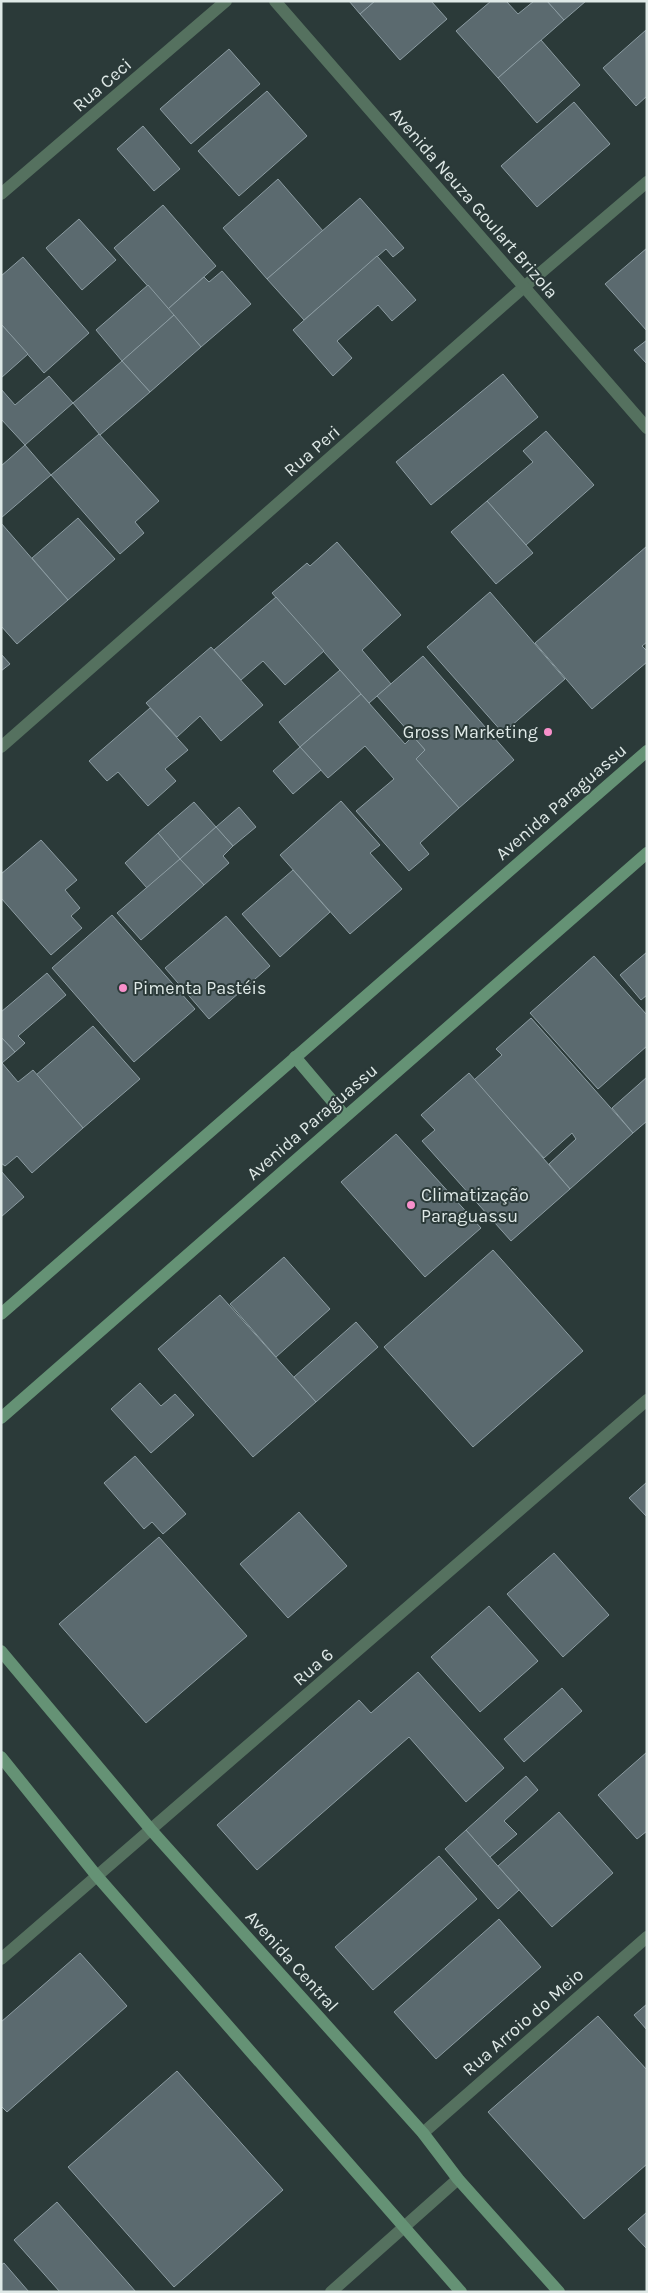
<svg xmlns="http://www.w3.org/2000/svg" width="648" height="2293" viewBox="0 0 648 2293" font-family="Karla,sans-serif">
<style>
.building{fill:#5b6a6f;stroke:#8c9ca2}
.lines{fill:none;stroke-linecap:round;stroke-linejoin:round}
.minor{stroke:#55715f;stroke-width:12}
.tertiary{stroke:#55715f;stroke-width:12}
.secondary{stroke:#659275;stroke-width:12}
.poi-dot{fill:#f890cb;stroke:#2b3a39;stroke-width:2}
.labels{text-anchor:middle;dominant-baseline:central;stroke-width:4;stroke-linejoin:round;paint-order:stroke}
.street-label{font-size:18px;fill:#dfe9e7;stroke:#2b3a39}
.poi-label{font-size:18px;fill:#dfe9e7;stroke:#2b3a39;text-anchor:start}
</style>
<rect width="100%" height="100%" fill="#2b3a39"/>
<g class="building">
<path d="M349 1H375L360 14Z"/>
<path d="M375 1H431L447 19 400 60 360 14Z"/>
<path d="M491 1H506L518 14 534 1H547L564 20 498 78 456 31Z"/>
<path d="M547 1H586L564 20Z"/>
<path d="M646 30 647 96 636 106 603 68Z"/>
<path d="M541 40 580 85 537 123 498 78Z"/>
<path d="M229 49 260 84 191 144 160 109Z"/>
<path d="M267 91 307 136 239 196 198 151Z"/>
<path d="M574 102 610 144 537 207 501 166Z"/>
<path d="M143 126 180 169 154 191 117 149Z"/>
<path d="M278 179 323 231 267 279 223 228Z"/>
<path d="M360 198 404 248 393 257 386 249 304 320 267 279Z"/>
<path d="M163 205 216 266 168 309 114 248Z"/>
<path d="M79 219 116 260 82 290 46 248Z"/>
<path d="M647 248V331L605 284Z"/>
<path d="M377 256 416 300 392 321 378 305 337 341 352 358 333 376 293 330Z"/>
<path d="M23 257 89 333 44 373 1 324V276Z"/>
<path d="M222 271 251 304 201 347 168 309 204 277 209 282Z"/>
<path d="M148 285 174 315 122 361 96 330Z"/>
<path d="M174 315 201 347 150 392 122 361Z"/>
<path d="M1 324 28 354 1 378Z"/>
<path d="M647 340V364L634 350Z"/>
<path d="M122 361 150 392 100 435 73 403Z"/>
<path d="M503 374 538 417 431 505 396 462Z"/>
<path d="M49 376 73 403 25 445 1 419V389L15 405Z"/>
<path d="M546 431 594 485 526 545 487 501 533 462 523 451Z"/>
<path d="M99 434 159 501 135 522 144 533 120 554 51 475Z"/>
<path d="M25 445 51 475 1 518V466Z"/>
<path d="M487 501 533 553 496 584 451 532Z"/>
<path d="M78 518 115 559 68 600 32 558Z"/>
<path d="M1 523 68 600 17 644 1 626Z"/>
<path d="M337 542 401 615 362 650 391 684 369 703 272 593 307 563 310 566Z"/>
<path d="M647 546V642L642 646 647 651V662L592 709 535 643Z"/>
<path d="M490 592 565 679 503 733 427 647Z"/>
<path d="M276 597 324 651 285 685 263 661 241 680 214 650Z"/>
<path d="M211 647 263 705 221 741 200 716 177 737 146 703Z"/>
<path d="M1 654 10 664 1 671Z"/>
<path d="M423 656 514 760 459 808 416 759 425 750 377 696Z"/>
<path d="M340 670 361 694 300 747 279 722Z"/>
<path d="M361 694 405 744 413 736 425 750 416 759 459 808 420 843 429 854 409 871 356 811 394 779 365 746 328 778 300 747Z"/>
<path d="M150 708 188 750 165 769 176 781 148 806 118 772 107 781 89 761Z"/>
<path d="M300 747 321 770 293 794 273 771Z"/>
<path d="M341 801 380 845 370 853 402 889 350 934 280 855Z"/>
<path d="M194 802 216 827 180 859 158 833Z"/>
<path d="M239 807 256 827 233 846 216 827Z"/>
<path d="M216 827 233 846 223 856 229 863 204 885 180 859Z"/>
<path d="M158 833 180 859 147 888 125 863Z"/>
<path d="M41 840 77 880 65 890 80 908 71 916 82 928 51 955 1 898V874Z"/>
<path d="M180 859 204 885 141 940 117 913Z"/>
<path d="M293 870 330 912 280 957 242 914Z"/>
<path d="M112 915 195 1009 134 1062 52 968Z"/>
<path d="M226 916 270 966 209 1019 165 968Z"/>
<path d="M647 952V995L641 1000 620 975Z"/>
<path d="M594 956 647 1015V1046L598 1089 530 1013Z"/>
<path d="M47 973 66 995 18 1036 25 1043 15 1052 1 1037V1012Z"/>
<path d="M531 1018 633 1133 570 1189 549 1164 576 1139 572 1133 544 1158 474 1080 502 1055 496 1049Z"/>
<path d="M93 1026 140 1079 83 1128 36 1075Z"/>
<path d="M1 1037 15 1052 2 1063 18 1082 33 1070 83 1128 32 1173 17 1156 5 1166 1 1163Z"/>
<path d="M469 1073 570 1189 511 1241 422 1141 435 1130 421 1115Z"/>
<path d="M647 1077V1121L633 1133 612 1108Z"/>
<path d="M396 1134 481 1228 425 1277 341 1182Z"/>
<path d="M1 1171 24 1197 1 1217Z"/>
<path d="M493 1250 583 1351 473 1447 384 1347Z"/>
<path d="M284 1257 330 1309 276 1357 230 1304Z"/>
<path d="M220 1295 316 1402 253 1457 158 1349Z"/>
<path d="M356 1322 378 1347 316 1402 294 1377Z"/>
<path d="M140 1383 161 1406 175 1394 194 1415 151 1453 111 1409Z"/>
<path d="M135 1456 186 1514 163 1534 152 1522 144 1529 104 1483Z"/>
<path d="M647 1482V1517L629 1498Z"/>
<path d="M299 1512 347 1566 288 1618 240 1564Z"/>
<path d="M159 1537 247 1636 146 1723 59 1624Z"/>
<path d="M554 1553 609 1615 563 1657 507 1594Z"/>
<path d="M489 1606 538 1661 480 1712 431 1657Z"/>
<path d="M418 1672 504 1768 466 1802 409 1737 257 1870 217 1825 359 1700 371 1713Z"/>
<path d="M562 1688 582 1711 524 1762 504 1739Z"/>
<path d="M647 1752V1831L637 1839 598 1795Z"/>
<path d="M526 1776 538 1790 504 1821 517 1834 490 1857 466 1830Z"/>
<path d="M559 1812 613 1873 552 1927 498 1866Z"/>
<path d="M466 1830 519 1890 498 1909 445 1849Z"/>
<path d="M439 1856 477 1899 373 1990 335 1947Z"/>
<path d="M499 1919 541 1967 436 2059 394 2012Z"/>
<path d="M80 1953 127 2006 7 2112 1 2106V2022Z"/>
<path d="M647 2004V2030L634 2015Z"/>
<path d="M598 2016 647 2070V2164L584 2219 488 2112Z"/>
<path d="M177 2071 283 2190 174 2287 68 2167Z"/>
<path d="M57 2202 136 2292H60L14 2240Z"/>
<path d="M647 2212V2249L628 2229Z"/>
<path d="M4 2263 29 2292H1V2265Z"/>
</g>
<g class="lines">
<g class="minor">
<path d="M1 194 226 1"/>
<path d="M1 747 524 287 647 182"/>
<path d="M1 1959 647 1400"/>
<path d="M423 2133 647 1937"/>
<path d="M331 2292 458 2179"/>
</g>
<path class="tertiary" d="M275 1 647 428"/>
<g class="secondary">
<path d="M295 1057 345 1116"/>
<path d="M1 1314 647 751"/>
<path d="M1 1418 647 853"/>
<path d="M1 1651 152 1831 423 2133 458 2179 559 2292"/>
<path d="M1 1757 96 1875 461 2292"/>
</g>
</g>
<g class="poi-dot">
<circle cx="548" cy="732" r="5"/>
<circle cx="123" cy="988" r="5"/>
<circle cx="411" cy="1205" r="5"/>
</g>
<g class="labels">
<g class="street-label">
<text transform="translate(102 85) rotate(-41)">Rua Ceci</text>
<text transform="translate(474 203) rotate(49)">Avenida Neuza Goulart Brizola</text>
<text transform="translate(312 451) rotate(-41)">Rua Peri</text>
<text transform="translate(561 802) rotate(-41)">Avenida Paraguassu</text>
<text transform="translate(312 1122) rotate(-41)">Avenida Paraguassu</text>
<text transform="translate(313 1667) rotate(-41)">Rua 6</text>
<text transform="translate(292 1961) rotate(48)">Avenida Central</text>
<text transform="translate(523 2022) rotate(-41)">Rua Arroio do Meio</text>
</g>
<g class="poi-label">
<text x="538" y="732" text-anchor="end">Gross Marketing</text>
<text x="133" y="988">Pimenta Pastéis</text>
<text x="421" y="1195">Climatização<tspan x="421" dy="21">Paraguassu</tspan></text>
</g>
</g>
<rect width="648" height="2293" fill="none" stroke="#dfe9e7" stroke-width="5"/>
</svg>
